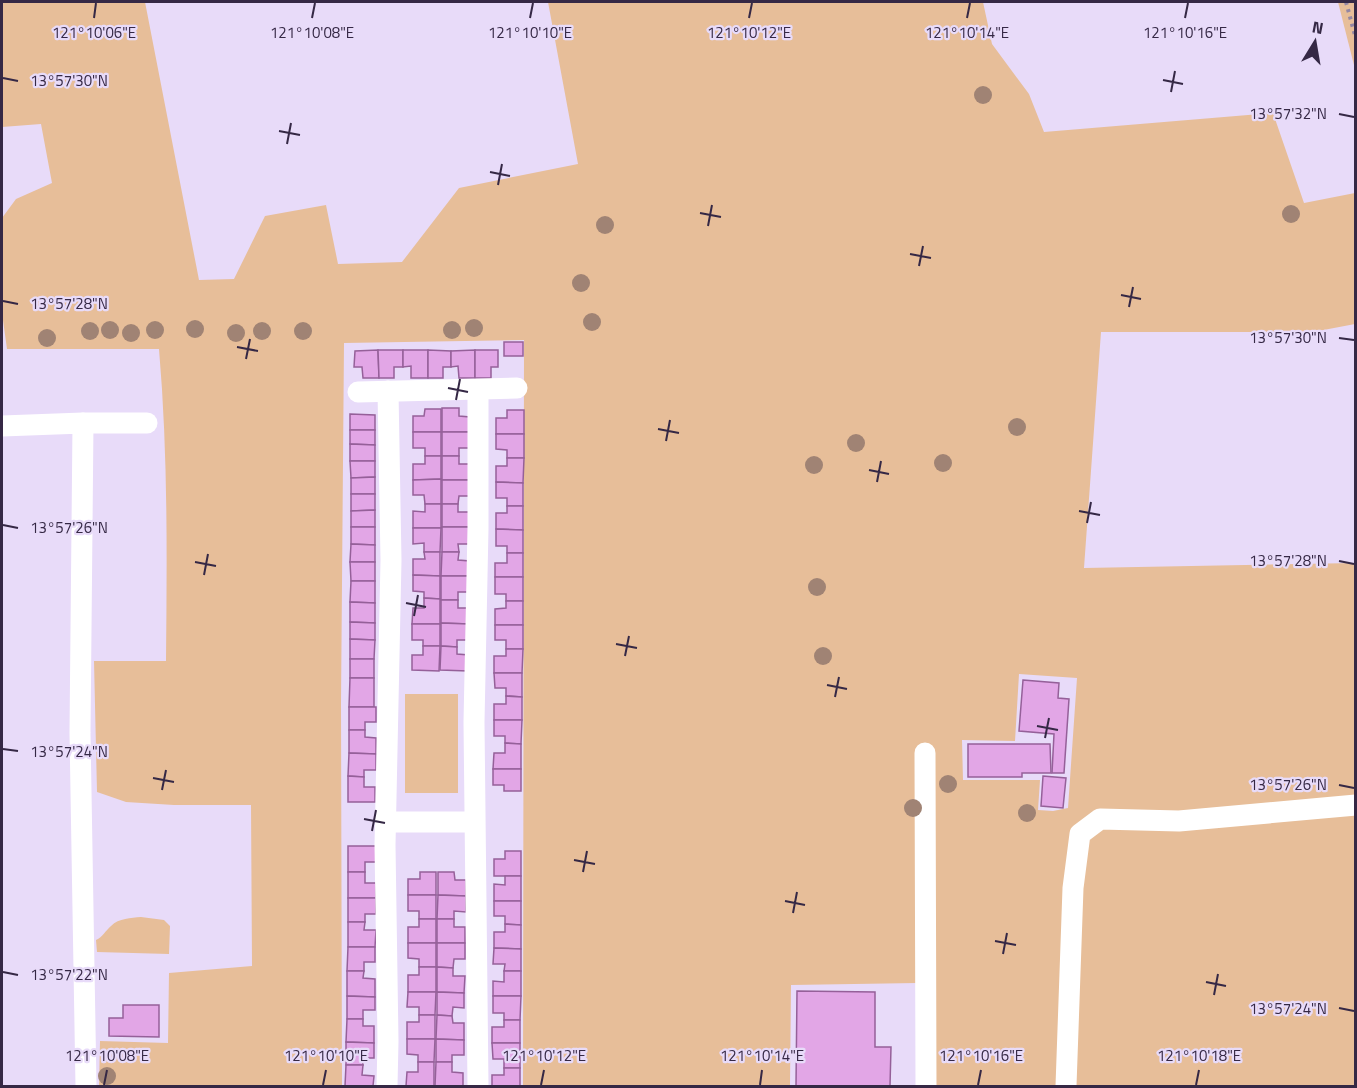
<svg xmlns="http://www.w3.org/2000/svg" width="1357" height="1088" viewBox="0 0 1357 1088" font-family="'Titillium Web',sans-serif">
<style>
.green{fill:#e7be99;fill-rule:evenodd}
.building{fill:#e2a6e6;stroke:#956099;stroke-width:1.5}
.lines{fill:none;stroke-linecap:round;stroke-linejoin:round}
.path{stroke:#9386a3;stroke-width:4;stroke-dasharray:3 4.5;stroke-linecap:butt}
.minor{stroke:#fff;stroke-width:21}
.tree{fill:#a08374}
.ticks{fill:none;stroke:#352845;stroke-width:2}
.ticks-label{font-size:15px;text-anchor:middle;fill:#352845;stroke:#e8dbf9;stroke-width:4.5;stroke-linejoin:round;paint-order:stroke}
</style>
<rect width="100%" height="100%" fill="#e8dbf9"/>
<g class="green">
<path d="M2 2H145L199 280 234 279 265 216 326 205 338 264 402 262 459 188 578 164 548 2H983L992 44 1029 94 1044 132 1273 113 1304 203 1355 193V324L1313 332H1101L1084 568 1355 563V1086H936V941L917 983 791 985 790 1086H523L524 340 344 343 341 703 342 1086H99L100 1041 168 1043 169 973 252 966 251 805H174L126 802 97 792 94 661H166C167 556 168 453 159 349H7L2 313V218L16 199 52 183 41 124 2 127ZM1019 674 1077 678 1068 808 1053 811 1038 810 1040 780H963L962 740 1015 741Z"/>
<path d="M1338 2H1355V69Z"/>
<rect x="405" y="694" width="53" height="99"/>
<path d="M141 917 164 920 170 926 169 954 97 952 96 940C103 937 105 931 111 926 119 918 131 918 141 917Z"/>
</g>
<g class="building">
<rect x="504" y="342" width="19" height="14"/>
<path d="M378 350 379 378H363L362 367H354L355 351Z"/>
<path d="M378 350H403V367H394V378H379Z"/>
<path d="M403 350H428V378H411V366L403 367Z"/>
<path d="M428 350 451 351V367H443V378H428Z"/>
<path d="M475 350V378H459L458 366 451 367V351Z"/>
<path d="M475 350H498V367H491V378H475Z"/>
<path d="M442 408H459V416L470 417V432H442Z"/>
<path d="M425 409H441V432H413V416H424Z"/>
<path d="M507 410H524V434H496V418H507Z"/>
<path d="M350 414 375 415V430H350Z"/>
<path d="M350 430H375V445L350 444Z"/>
<path d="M413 432H441V456H425V448H413Z"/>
<path d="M442 432H470V448H459V456H442Z"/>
<path d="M496 434H524V458H507V450L496 449Z"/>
<path d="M350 444 375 445V461H350Z"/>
<path d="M425 456H441V479L413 480V464H425Z"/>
<path d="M442 456H459V464H470V480H442Z"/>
<path d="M507 458H524L523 483 496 482V466H507Z"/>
<path d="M350 461H375V477L351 478Z"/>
<path d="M375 477V494H351V478Z"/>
<path d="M441 479V504H425L424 495H413V480Z"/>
<path d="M442 480H470V496H459L458 504H442Z"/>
<path d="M496 482 523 483V506H507V498H496Z"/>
<path d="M351 494H375V510L351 511Z"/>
<path d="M425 504H441V528H413V511L425 512Z"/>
<path d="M442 504H458V512H470V527H442Z"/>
<path d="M507 506H523V530L496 529V513H507Z"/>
<path d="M375 510V527H351V511Z"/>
<path d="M351 527H375V545L351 544Z"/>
<path d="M442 527H470L469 544H458L459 552H442Z"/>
<path d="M413 528H441L440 552H424V543L413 544Z"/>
<path d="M496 529 523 530V553H507V546H496Z"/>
<path d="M351 544 375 545V562H350Z"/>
<path d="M424 552H440V576L413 575V559H425Z"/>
<path d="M442 552H459L458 560 470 561V576H441Z"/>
<path d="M507 553H523V577H495V563H507Z"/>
<path d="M350 562H375V581H351Z"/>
<path d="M413 575 440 576V599L424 598V592L413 591Z"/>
<path d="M441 576H470L469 592H458V600H441Z"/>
<path d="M495 577H523V601H506V594H495Z"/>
<path d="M351 581H375V603L350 602Z"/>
<path d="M424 598 440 599V624H412L413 608H424Z"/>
<path d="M441 600H458V608H469V624L441 623Z"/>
<path d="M506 601H523V625H495V609L506 608Z"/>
<path d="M350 602 375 603V623L350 622Z"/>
<path d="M350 622 375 623V640L350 639Z"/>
<path d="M441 623 469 624V640H457V647L441 646Z"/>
<path d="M412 624H440V646H423V640H412Z"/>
<path d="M495 625H523V649H506V640H495Z"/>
<path d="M350 639 375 640 374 659H350Z"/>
<path d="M423 646H440L439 671 412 670V655H423Z"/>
<path d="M441 646 457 647V654L469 655 468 671 440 670Z"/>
<path d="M506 649H523L522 673H494V656H506Z"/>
<rect x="350" y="659" width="24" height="19"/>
<path d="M494 673H522V697L506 696V688H495Z"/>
<path d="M350 678H374V707H349Z"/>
<path d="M1023 680 1059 683 1058 698 1069 699 1064 773H1052L1054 734 1019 731Z"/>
<path d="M506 696 522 697V720H494V704H506Z"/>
<path d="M349 707H376V722H365V730H349Z"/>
<path d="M494 720H522L521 744 505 743V736H494Z"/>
<path d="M349 730H365V737L376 738V754L349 753Z"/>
<path d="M505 743 521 744V769H493L494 753H505Z"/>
<path d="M968 744H1050L1051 773H1022V777H968Z"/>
<path d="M349 753 376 754V770H364V777L348 776Z"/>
<path d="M493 769H521V791H504V785H493Z"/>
<path d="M348 776 364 777V787H375V802H348Z"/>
<path d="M1043 776 1066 778 1063 808 1041 806Z"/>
<path d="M348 846H377L376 862H365V872H348Z"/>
<path d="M505 851H521V876H494V859H505Z"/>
<path d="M348 872H365V883H376V898H348Z"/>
<path d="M420 872H436V895H408V879H420Z"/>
<path d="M438 872H454L455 880H466V896L438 895Z"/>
<path d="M505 876H521V901H494V884L505 885Z"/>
<path d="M408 895H436V919H419V911H408Z"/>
<path d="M438 895 466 896V912L454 911V919H437Z"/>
<path d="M348 898H376V914H365V922H348Z"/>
<path d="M494 901H521V925L505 924V916H494Z"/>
<path d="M419 919H436V943H408V927H419Z"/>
<path d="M437 919H454V927H465V943H437Z"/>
<path d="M348 922H365L364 930H376L375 947H348Z"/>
<path d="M505 924 521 925V949L494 948V932H505Z"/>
<path d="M408 943H436V967H419V959L408 958Z"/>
<path d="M437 943H465V959H454L453 968 437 967Z"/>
<path d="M348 947H375V962H364V971H347Z"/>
<path d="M494 948 521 949V971H504L505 964H493Z"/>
<path d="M419 967H436V992H408V975H419Z"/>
<path d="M437 967 453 968V976H465L464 993 437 992Z"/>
<path d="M347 971H364L363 978 375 979V997L347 996Z"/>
<path d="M504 971H521V996H493V981L504 982Z"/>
<path d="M797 991 875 992V1047H891L890 1086H796Z"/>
<path d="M408 992H436L435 1015H419V1007H407Z"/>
<path d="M437 992 464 993V1008L453 1007 452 1016 437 1015Z"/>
<path d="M347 996 375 997V1010H363V1019H347Z"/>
<path d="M493 996H521L520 1020H504V1013H493Z"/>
<path d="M123 1005H159V1037L109 1036V1018H123Z"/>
<path d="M419 1015H435V1039H407V1022H419Z"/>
<path d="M437 1015 452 1016 453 1023H464V1040L436 1039Z"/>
<path d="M347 1019H363V1026H374V1043L346 1042Z"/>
<path d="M504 1020H520V1043H492V1027H504Z"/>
<path d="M407 1039H435L434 1062H418V1055L407 1054Z"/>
<path d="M436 1039 464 1040V1055H452V1062H436Z"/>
<path d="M346 1042 374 1043V1058H362L363 1065H346Z"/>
<path d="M492 1043H520V1068H504V1059H493Z"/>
<path d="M418 1062H434V1086H406L407 1072H418Z"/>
<path d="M436 1062H452V1072L463 1073V1086H435Z"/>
<path d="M346 1065H363L362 1075 374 1076 373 1086H345Z"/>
<path d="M504 1068H520V1086H492V1075H504Z"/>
</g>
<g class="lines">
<path class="path" d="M1346 2 1356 39"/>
<g class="minor">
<path d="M358 392 517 388"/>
<path d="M83 423H147"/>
<path d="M2 426 83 423 80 733 86 1086"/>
<path d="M925 753 926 1086"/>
<path d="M386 822H474"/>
<path d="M387 1086 388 1041 385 845 391 560 388 391"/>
<path d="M478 1086 474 722 478 528V390"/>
<path d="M1066 1086 1073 888 1080 834 1100 819 1179 821 1356 805"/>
</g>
</g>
<g class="tree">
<circle cx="983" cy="95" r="9"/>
<circle cx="1291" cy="214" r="9"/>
<circle cx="605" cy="225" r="9"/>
<circle cx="581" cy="283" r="9"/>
<circle cx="592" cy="322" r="9"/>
<circle cx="474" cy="328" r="9"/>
<circle cx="195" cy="329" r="9"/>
<circle cx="110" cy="330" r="9"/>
<circle cx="155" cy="330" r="9"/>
<circle cx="452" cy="330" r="9"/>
<circle cx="90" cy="331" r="9"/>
<circle cx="262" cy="331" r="9"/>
<circle cx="303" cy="331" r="9"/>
<circle cx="131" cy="333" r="9"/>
<circle cx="236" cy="333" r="9"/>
<circle cx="47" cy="338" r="9"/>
<circle cx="1017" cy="427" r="9"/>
<circle cx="856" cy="443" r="9"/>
<circle cx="943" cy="463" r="9"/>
<circle cx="814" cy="465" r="9"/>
<circle cx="817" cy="587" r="9"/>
<circle cx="823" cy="656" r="9"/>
<circle cx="948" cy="784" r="9"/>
<circle cx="913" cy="808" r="9"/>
<circle cx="1027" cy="813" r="9"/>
<circle cx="107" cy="1076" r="9"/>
</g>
<path class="ticks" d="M94 18 96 3M312 18 315 3M530 18 533 3M749 18 752 3M967 18 970 3M1185 18 1188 3M3 78 18 81M1163 80 1183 84M1171 92 1175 71M1339 114 1354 117M279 131 300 135M287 144 291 123M490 172 510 176M498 185 502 164M700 213 721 217M708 226 712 205M910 254 931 258M919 266 923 246M1121 295 1141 299M3 301 18 304M1129 307 1133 287M1339 338 1354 340M237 347 258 351M246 359 250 339M448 388 468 392M456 400 460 379M658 429 679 433M666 441 670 420M869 470 889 474M877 482 881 461M1079 511 1100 515M1087 523 1091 502M3 525 18 528M1339 561 1354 564M195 562 216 566M204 575 208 554M406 603 426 607M414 616 418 595M616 644 637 648M625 656 629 636M827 685 847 689M835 697 839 677M1037 726 1058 730M1045 738 1049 718M3 749 18 751M153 778 174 782M1339 785 1354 788M162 790 166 770M364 819 385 823M372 831 376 810M574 860 595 864M583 872 587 851M785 901 805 905M793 913 797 892M995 941 1016 945M1003 954 1007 933M3 972 18 975M1206 982 1226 986M1214 995 1218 974M1339 1008 1354 1011M104 1085 107 1070M323 1085 326 1070M541 1085 544 1070M760 1085 762 1070M978 1085 981 1070M1196 1085 1199 1070"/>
<g class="ticks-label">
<text x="94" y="38">121°10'06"E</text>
<text x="312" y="38">121°10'08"E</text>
<text x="530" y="38">121°10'10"E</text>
<text x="749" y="38">121°10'12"E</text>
<text x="967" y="38">121°10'14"E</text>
<text x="1185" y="38">121°10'16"E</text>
<text x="69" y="86">13°57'30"N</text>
<text x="1288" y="119">13°57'32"N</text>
<text x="69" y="309">13°57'28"N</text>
<text x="1288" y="343">13°57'30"N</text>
<text x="69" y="533">13°57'26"N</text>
<text x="1288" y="566">13°57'28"N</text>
<text x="69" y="757">13°57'24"N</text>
<text x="1288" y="790">13°57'26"N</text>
<text x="69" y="980">13°57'22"N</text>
<text x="1288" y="1014">13°57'24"N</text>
<text x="107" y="1061">121°10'08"E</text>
<text x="326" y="1061">121°10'10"E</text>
<text x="544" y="1061">121°10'12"E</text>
<text x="762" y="1061">121°10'14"E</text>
<text x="981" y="1061">121°10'16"E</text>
<text x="1199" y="1061">121°10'18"E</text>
</g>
<rect width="1357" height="1088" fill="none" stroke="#352845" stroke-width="6"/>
<g transform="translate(1315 42) rotate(11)" stroke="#e8dbf9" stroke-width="4.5" paint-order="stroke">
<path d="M0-4.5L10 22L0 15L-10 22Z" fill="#352845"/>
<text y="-9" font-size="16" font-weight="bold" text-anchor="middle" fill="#352845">N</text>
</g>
</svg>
